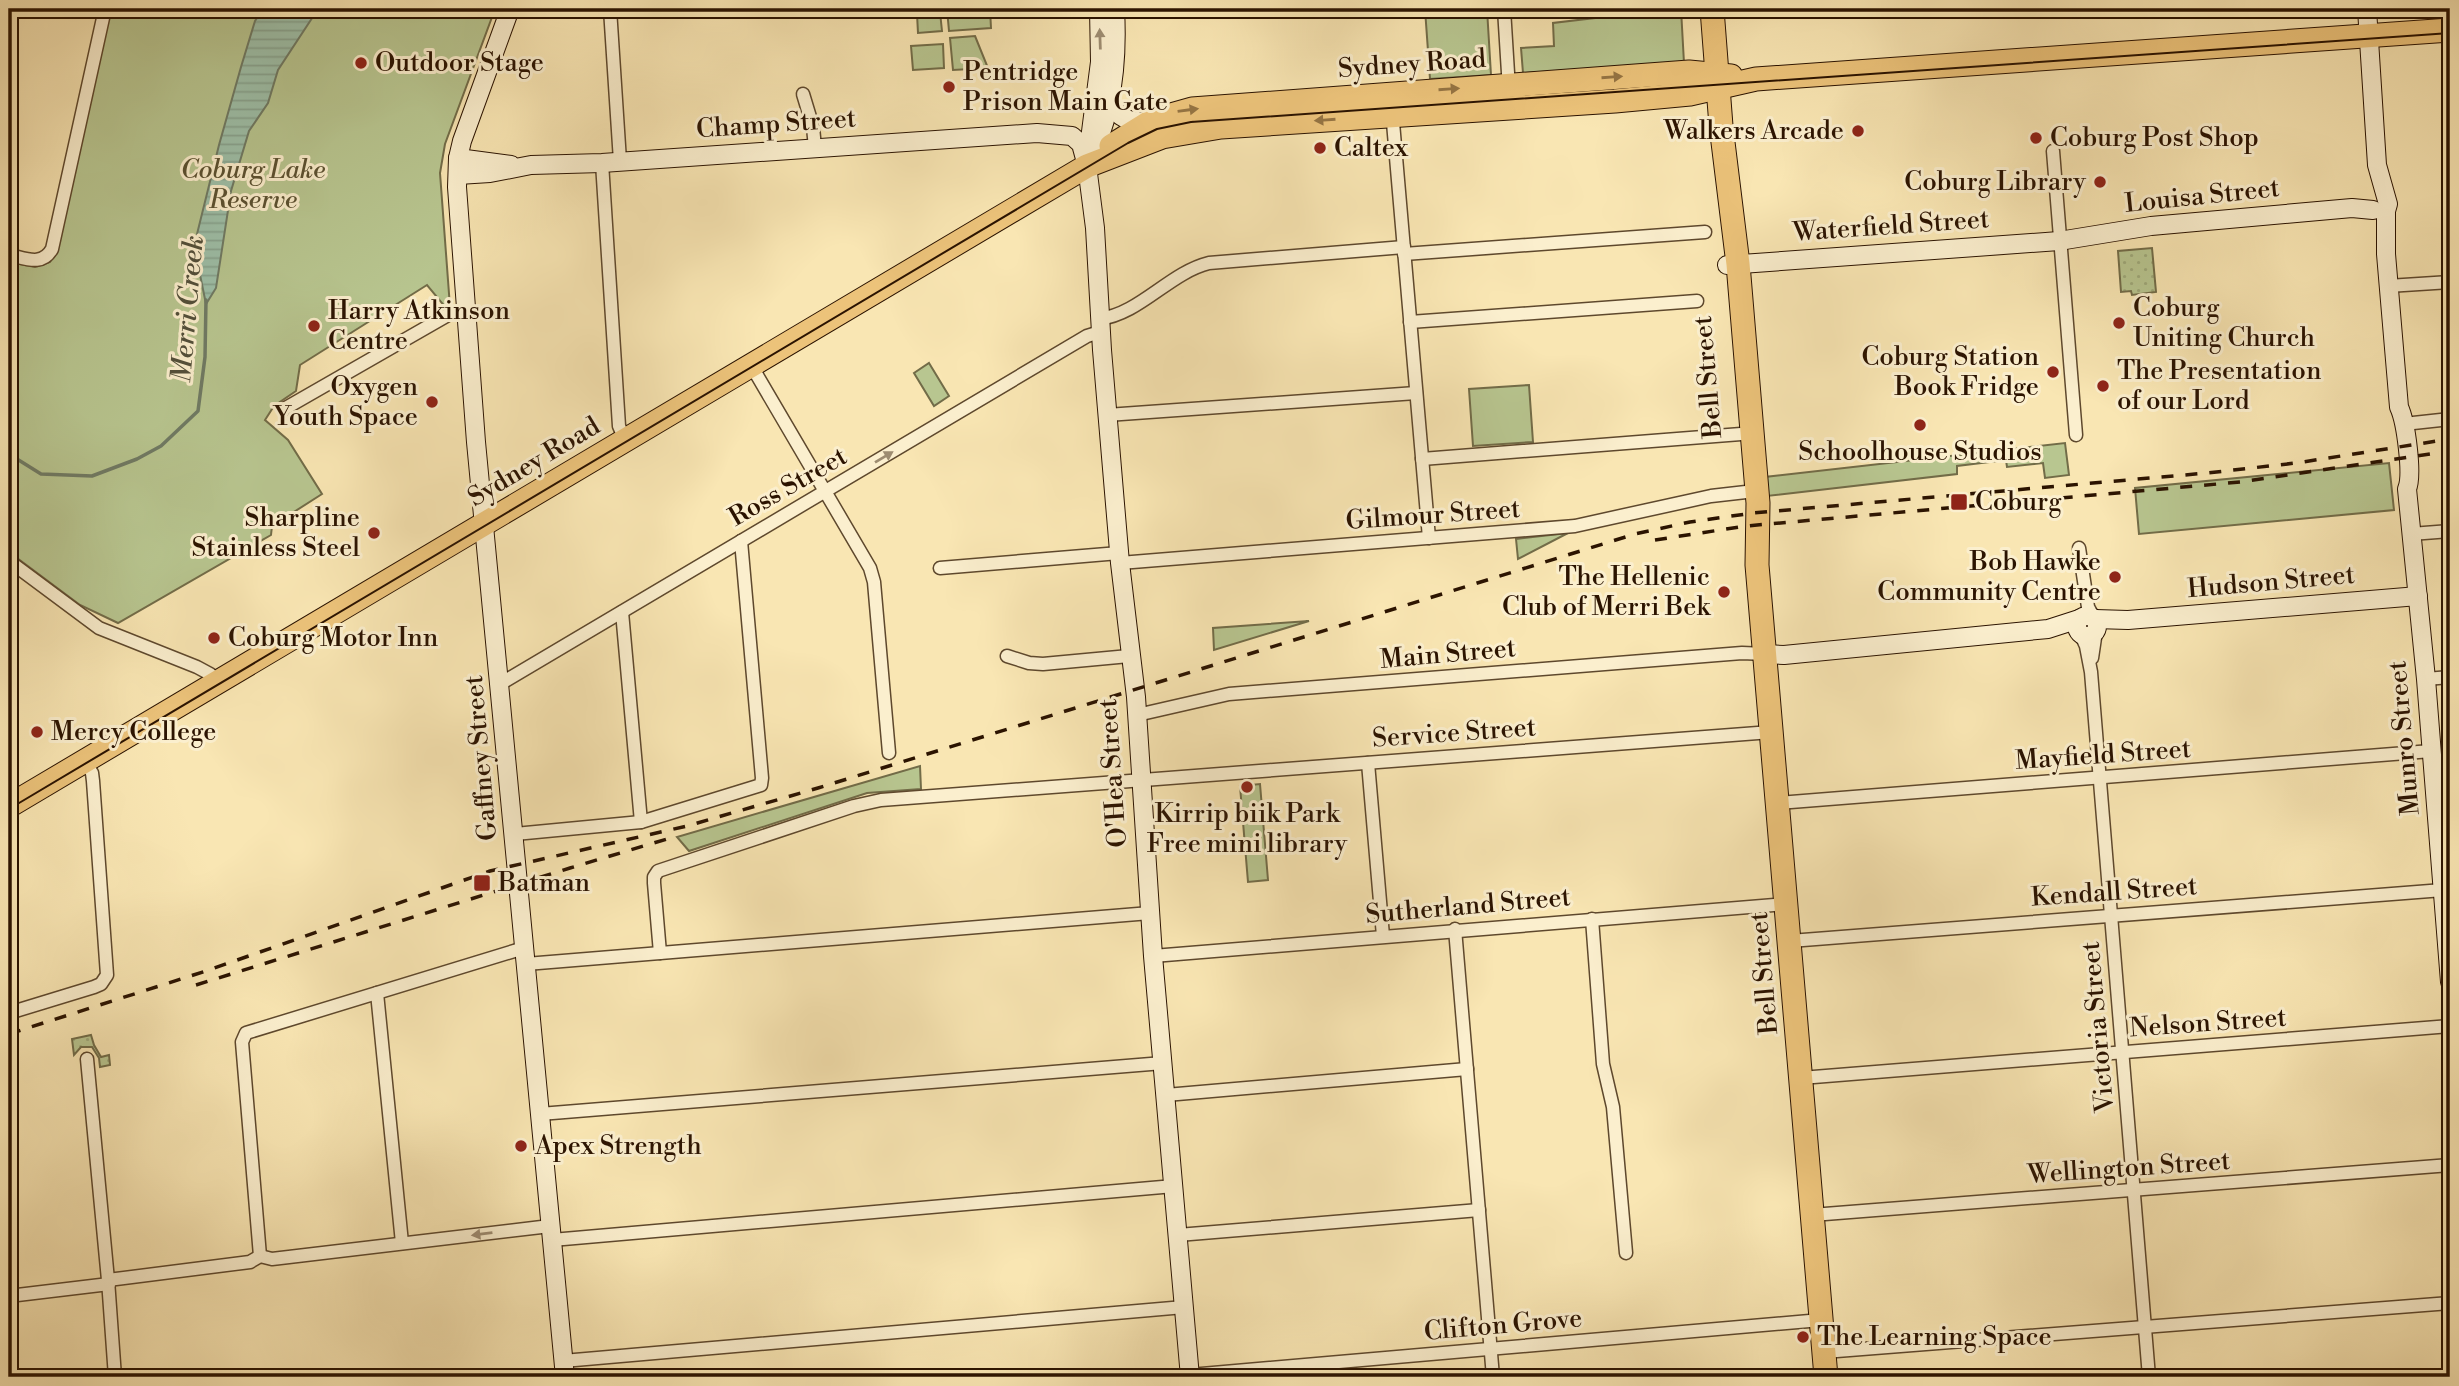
<svg xmlns="http://www.w3.org/2000/svg" width="2459" height="1386" viewBox="0 0 2459 1386" font-family="'Libre Bodoni',serif">
<style>
.grass{fill:url(#grass-dots);stroke:#726c48;stroke-width:2}
.park{fill:#b8c690;stroke:#726c48;stroke-width:2}
.water{fill:url(#water-rules);stroke:#707b65;stroke-width:2}
.lines{fill:none;stroke-linecap:round;stroke-linejoin:round}
.stream{stroke:#707b65;stroke-width:3.5}
.street-casing{stroke:#5e482d;stroke-width:15}
.secondary-casing{stroke:#2b1300;stroke-width:20}
.highway-casing{stroke:#2b1300;stroke-width:25}
.street{stroke:#fbefce;stroke-width:12}
.secondary{stroke:#fbefce;stroke-width:18}
.highway{stroke:#ecc37a;stroke-width:23}
.tram{stroke:#2b1300;stroke-width:2}
.rail{stroke:#2b1300;stroke-width:3.5;stroke-dasharray:12 12;stroke-linecap:butt}
.oneway{fill:#9d8c71}
.oneway2{fill:#957443}
.poi-dot{fill:#8f2418;stroke:#fbefce;stroke-width:2.5}
.labels{text-anchor:middle;dominant-baseline:central;stroke-width:6;stroke-linejoin:round;paint-order:stroke}
.poi-label{font-size:26px;fill:#2b1300;stroke:#fbefce;text-anchor:start}
.street-label{font-size:26px;fill:#2b1300;stroke:#fbefce}
.park-label{font-size:26px;font-style:italic;fill:#5c5232;stroke:#fbefce}
.water-label{font-size:28px;font-style:italic;fill:#53503b;stroke:#fbefce}
</style>
<defs>
<pattern id="grass-dots" width="8" height="8" patternUnits="userSpaceOnUse" patternTransform="scale(1.75)"><rect width="8" height="8" fill="#b8c690"/><path d="M2 2h.1M6 6h.1" fill="none" stroke="#9ea97a" stroke-width="1.8" stroke-linecap="round"/></pattern>
<pattern id="water-rules" width="6" height="5" patternUnits="userSpaceOnUse" patternTransform="scale(1.75)"><rect width="6" height="5" fill="#9ec0a9"/><path d="M0 2.5h6" fill="none" stroke="#88a490"/></pattern>
</defs>
<rect width="100%" height="100%" fill="#f9e6b3"/>
<filter id="stains"><feTurbulence type="fractalNoise" baseFrequency=".00286" numOctaves="4"/><feColorMatrix values="0 0 0 0 .2 0 0 0 0 .09 0 0 0 0 .02 0 0 0 .5 -.17"/></filter>
<radialGradient id="worn" r=".72"><stop offset=".6" stop-color="#630" stop-opacity="0"/><stop offset="1" stop-color="#630" stop-opacity=".3"/></radialGradient>
<g class="grass">
<path d="M2152 248 2156 292 2132 295 2131 291 2121 292 2118 251Z"/>
<path d="M91 1035 94 1045 101 1057 109 1055 110 1065 100 1067 99 1058 92 1047H81L74 1055 72 1039Z"/>
</g>
<g class="park">
<path d="M110 9H495L445 144 440 173 450 307 446 308 427 285 300 365 296 391 274 406 265 420 288 440 322 494 272 526 271 535 118 623 80 605 9 552 12 545 9 542V262L35 267 50 262 57 252Z"/>
<path d="M947 9H990L991 28 949 31Z"/>
<path d="M1425 9H1487L1491 75 1430 79Z"/>
<path d="M1621 9H1681L1684 63 1523 73 1521 48 1554 46 1553 23 1603 17V12L1620 11Z"/>
<path d="M940 12 942 31 918 33 917 14Z"/>
<path d="M975 36 988 68 953 70 950 38Z"/>
<path d="M943 44 944 68 913 70 911 46Z"/>
<path d="M929 363 949 396 934 406 914 373Z"/>
<path d="M1529 385 1533 442 1473 446 1469 389Z"/>
<path d="M2065 443 2069 475 2045 478 2043 463 2007 467 2006 460 1957 466V474L1767 496 1765 477Z"/>
<path d="M2389 463 2394 510 2139 534 2135 488Z"/>
<path d="M1568 533 1518 559 1516 539Z"/>
<path d="M1309 621 1214 650 1213 628Z"/>
<path d="M920 766 921 789 867 793 689 851 677 837Z"/>
<path d="M1260 784 1268 880 1248 882 1240 786Z"/>
</g>
<path class="water" d="M263 9H318L278 70 268 103 249 131 231 191 216 288 206 304 197 260V234L219 145 241 67 255 21Z"/>
<g class="lines">
<path class="stream" d="M9 454 41 474 92 476 137 459 161 446 198 411 205 357 206 300"/>
<defs>
<g id="street">
<path d="M610 9 620 161"/>
<path d="M1504 9 1509 89"/>
<path d="M803 94 813 127 815 148"/>
<path d="M1392 111 1429 538"/>
<path d="M2053 151 2076 435"/>
<path d="M602 163 619 426 625 440"/>
<path d="M1404 254 1705 232"/>
<path d="M9 255C25 258 42 267 52 249L105 9"/>
<path d="M2388 286 2450 282"/>
<path d="M1099 319C1140 314 1169 273 1209 263L1404 247"/>
<path d="M1410 322 1697 301"/>
<path d="M751 365 870 568 874 582 889 753"/>
<path d="M284 409 448 315 466 308"/>
<path d="M1107 415 1416 393"/>
<path d="M2404 424 2450 419"/>
<path d="M1422 459 1741 434"/>
<path d="M2411 534 2450 531"/>
<path d="M2079 548 2088 607 2094 618"/>
<path d="M9 561 99 628 197 667 210 674 218 682"/>
<path d="M1120 563 1575 526 1711 496 1746 492"/>
<path d="M940 568 1119 553"/>
<path d="M622 612 641 822"/>
<path d="M2081 635 2086 646 2091 672 2149 1377"/>
<path d="M1007 656 1029 663 1043 664 1129 656"/>
<path d="M2092 658 2096 631"/>
<path d="M2426 679 2450 677"/>
<path d="M500 684 1087 336 1100 332"/>
<path d="M1137 715 1229 694 1742 653 1765 654"/>
<path d="M1368 763 1383 936"/>
<path d="M1778 803 2431 751"/>
<path d="M515 834 641 822 761 785 762 778 741 541"/>
<path d="M1592 919 1603 1064 1613 1107 1626 1253"/>
<path d="M1455 929 1493 1377"/>
<path d="M1790 941 2443 890"/>
<path d="M660 953 654 883V877L658 871 854 806 881 800 1771 732"/>
<path d="M1153 956 1786 904"/>
<path d="M526 964 1150 913"/>
<path d="M377 993 402 1243"/>
<path d="M9 1013 94 987 101 984 107 975 93 781 92 773 85 761"/>
<path d="M87 1059 108 1280 115 1377"/>
<path d="M1801 1078 2450 1026"/>
<path d="M1166 1095 1467 1069"/>
<path d="M540 1114 1163 1063"/>
<path d="M1812 1215 2450 1165"/>
<path d="M1178 1235 1479 1210"/>
<path d="M552 1240 1174 1186"/>
<path d="M260 1256 242 1042 246 1033 524 948"/>
<path d="M108 1280 250 1262 260 1256 272 1259 550 1226"/>
<path d="M9 1296 109 1284"/>
<path d="M1824 1352 2450 1303"/>
<path d="M563 1361 1184 1307"/>
<path d="M1190 1375 1821 1320"/>
</g>
<g id="secondary">
<path d="M510 9 462 141 458 158 457 187 476 442 565 1377"/>
<path d="M2367 9 2377 165 2388 204 2386 211V254L2399 407C2406 422 2413 475 2407 489L2426 679 2450 982"/>
<path d="M1109 100C1117 119 1132 125 1151 120"/>
<path d="M1088 155 1100 62 1099 9"/>
<path d="M458 158 511 165"/>
<path d="M1087 166C1112 118 1118 62 1115 9"/>
<path d="M458 175 490 173 531 165 602 163 1037 133 1072 136 1081 144 1087 166 1095 228 1102 350 1120 563 1136 697 1153 956 1190 1377"/>
<path d="M1727 265 2059 241 2151 226 2352 208 2373 210"/>
<circle cx="2087" cy="626" r="10"/>
<path d="M2095 619 2128 620 2418 596"/>
<path d="M1765 654 1784 655 2048 629 2079 619"/>
</g>
<g id="highway">
<path d="M1712 9 1721 126 1738 264 1758 503 1757 565 1826 1377"/>
<path d="M1111 146 1153 120 1192 109 1689 72 1731 76"/>
<path d="M9 806 1087 166 1162 137 1221 127 1615 101 1690 94 1756 79 2450 30"/>
</g>
</defs>
<use href="#street" class="street-casing"/>
<use href="#secondary" class="secondary-casing"/>
<use href="#highway" class="highway-casing"/>
<use href="#street" class="street"/>
<use href="#secondary" class="secondary"/>
<use href="#highway" class="highway"/>
<path class="tram" d="M9 809 1128 143 1157 129 1191 122 2450 33"/>
<g class="rail">
<path d="M1655 540 1746 526 2240 482 2450 451"/>
<path d="M196 985 570 868 667 839"/>
<path d="M9 1034 206 971 490 871 687 826 818 788 1635 534 1690 522 1753 513 2207 473 2296 463 2450 439"/>
</g>
</g>
<defs><path id="oneway-solid" d="M-6-.8H1V-3.2L6.5 0L1 3.2V.8H-6Z" transform="scale(1.75)"/></defs>
<g class="oneway">
<use href="#oneway-solid" transform="translate(1100 39) rotate(-92)"/>
<use href="#oneway-solid" transform="translate(884 457) rotate(-31)"/>
<use href="#oneway-solid" transform="translate(482 1234) rotate(173)"/>
</g>
<g class="oneway2">
<use href="#oneway-solid" transform="translate(1612 77) rotate(-4)"/>
<use href="#oneway-solid" transform="translate(1449 89) rotate(-4)"/>
<use href="#oneway-solid" transform="translate(1188 110) rotate(-8)"/>
<use href="#oneway-solid" transform="translate(1325 120) rotate(176)"/>
</g>
<g class="poi-dot">
<circle cx="361" cy="63" r="7"/>
<circle cx="949" cy="87" r="7"/>
<circle cx="1858" cy="131" r="7"/>
<circle cx="2036" cy="138" r="7"/>
<circle cx="1320" cy="148" r="7"/>
<circle cx="2100" cy="182" r="7"/>
<circle cx="2119" cy="323" r="7"/>
<circle cx="314" cy="326" r="7"/>
<circle cx="2053" cy="372" r="7"/>
<circle cx="2103" cy="386" r="7"/>
<circle cx="432" cy="402" r="7"/>
<circle cx="1920" cy="425" r="7"/>
<rect x="1950" y="493" width="18" height="18" rx="3.5"/>
<circle cx="374" cy="533" r="7"/>
<circle cx="2115" cy="577" r="7"/>
<circle cx="1724" cy="592" r="7"/>
<circle cx="214" cy="638" r="7"/>
<circle cx="37" cy="732" r="7"/>
<circle cx="1247" cy="787" r="7"/>
<rect x="473" y="874" width="18" height="18" rx="3.5"/>
<circle cx="521" cy="1146" r="7"/>
<circle cx="1803" cy="1337" r="7"/>
</g>
<g class="labels">
<g class="poi-label">
<text x="375" y="63">Outdoor Stage</text>
<text x="963" y="72">Pentridge<tspan x="963" dy="30">Prison Main Gate</tspan></text>
<text x="1844" y="131" text-anchor="end">Walkers Arcade</text>
<text x="2050" y="138">Coburg Post Shop</text>
<text x="1334" y="148">Caltex</text>
<text x="2086" y="182" text-anchor="end">Coburg Library</text>
<text x="2133" y="308">Coburg<tspan x="2133" dy="30">Uniting Church</tspan></text>
<text x="328" y="311">Harry Atkinson<tspan x="328" dy="30">Centre</tspan></text>
<text x="2039" y="357" text-anchor="end">Coburg Station<tspan x="2039" dy="30">Book Fridge</tspan></text>
<text x="2117" y="371">The Presentation<tspan x="2117" dy="30">of our Lord</tspan></text>
<text x="418" y="387" text-anchor="end">Oxygen<tspan x="418" dy="30">Youth Space</tspan></text>
<text x="1920" y="452" text-anchor="middle">Schoolhouse Studios</text>
<text x="1975" y="502">Coburg</text>
<text x="360" y="518" text-anchor="end">Sharpline<tspan x="360" dy="30">Stainless Steel</tspan></text>
<text x="2101" y="562" text-anchor="end">Bob Hawke<tspan x="2101" dy="30">Community Centre</tspan></text>
<text x="1710" y="577" text-anchor="end">The Hellenic<tspan x="1710" dy="30">Club of Merri Bek</tspan></text>
<text x="228" y="638">Coburg Motor Inn</text>
<text x="51" y="732">Mercy College</text>
<text x="1247" y="814" text-anchor="middle">Kirrip biik Park<tspan x="1247" dy="30">Free mini library</tspan></text>
<text x="498" y="883">Batman</text>
<text x="535" y="1146">Apex Strength</text>
<text x="1817" y="1337">The Learning Space</text>
</g>
<g class="street-label">
<text transform="translate(1412 64) rotate(-4)">Sydney Road</text>
<text transform="translate(776 124) rotate(-4)">Champ Street</text>
<text transform="translate(2202 196) rotate(-6)">Louisa Street</text>
<text transform="translate(1891 226) rotate(-4)">Waterfield Street</text>
<text transform="translate(1708 377) rotate(-95)">Bell Street</text>
<text transform="translate(534 462) rotate(-31)">Sydney Road</text>
<text transform="translate(788 487) rotate(-30)">Ross Street</text>
<text transform="translate(1433 515) rotate(-4)">Gilmour Street</text>
<text transform="translate(2271 582) rotate(-5)">Hudson Street</text>
<text transform="translate(1448 654) rotate(-5)">Main Street</text>
<text transform="translate(1454 733) rotate(-4)">Service Street</text>
<text transform="translate(2404 738) rotate(-95)">Munro Street</text>
<text transform="translate(2103 755) rotate(-4)">Mayfield Street</text>
<text transform="translate(481 758) rotate(-95)">Gaffney Street</text>
<text transform="translate(1113 773) rotate(-94)">O'Hea Street</text>
<text transform="translate(2114 892) rotate(-4)">Kendall Street</text>
<text transform="translate(1468 906) rotate(-5)">Sutherland Street</text>
<text transform="translate(1764 973) rotate(-95)">Bell Street</text>
<text transform="translate(2208 1023) rotate(-4)">Nelson Street</text>
<text transform="translate(2098 1027) rotate(-95)">Victoria Street</text>
<text transform="translate(2129 1168) rotate(-4)">Wellington Street</text>
<text transform="translate(1503 1325) rotate(-5)">Clifton Grove</text>
</g>
<g class="park-label">
<text x="253" y="170">Coburg Lake<tspan x="253" dy="30">Reserve</tspan></text>
</g>
<g class="water-label">
<text transform="translate(188 309) rotate(-85)">Merri Creek</text>
</g>
</g>
<rect width="2459" height="1386" fill="none" stroke="#f9e6b3" stroke-width="35"/>
<rect x="10" y="10" width="2438" height="1365" fill="none" stroke="#2b1300" stroke-width="3.5"/>
<rect x="18" y="18" width="2424" height="1351" fill="none" stroke="#2b1300" stroke-width="2"/>
<rect width="100%" height="100%" filter="url(#stains)"/>
<rect width="100%" height="100%" fill="url(#worn)"/>
</svg>
